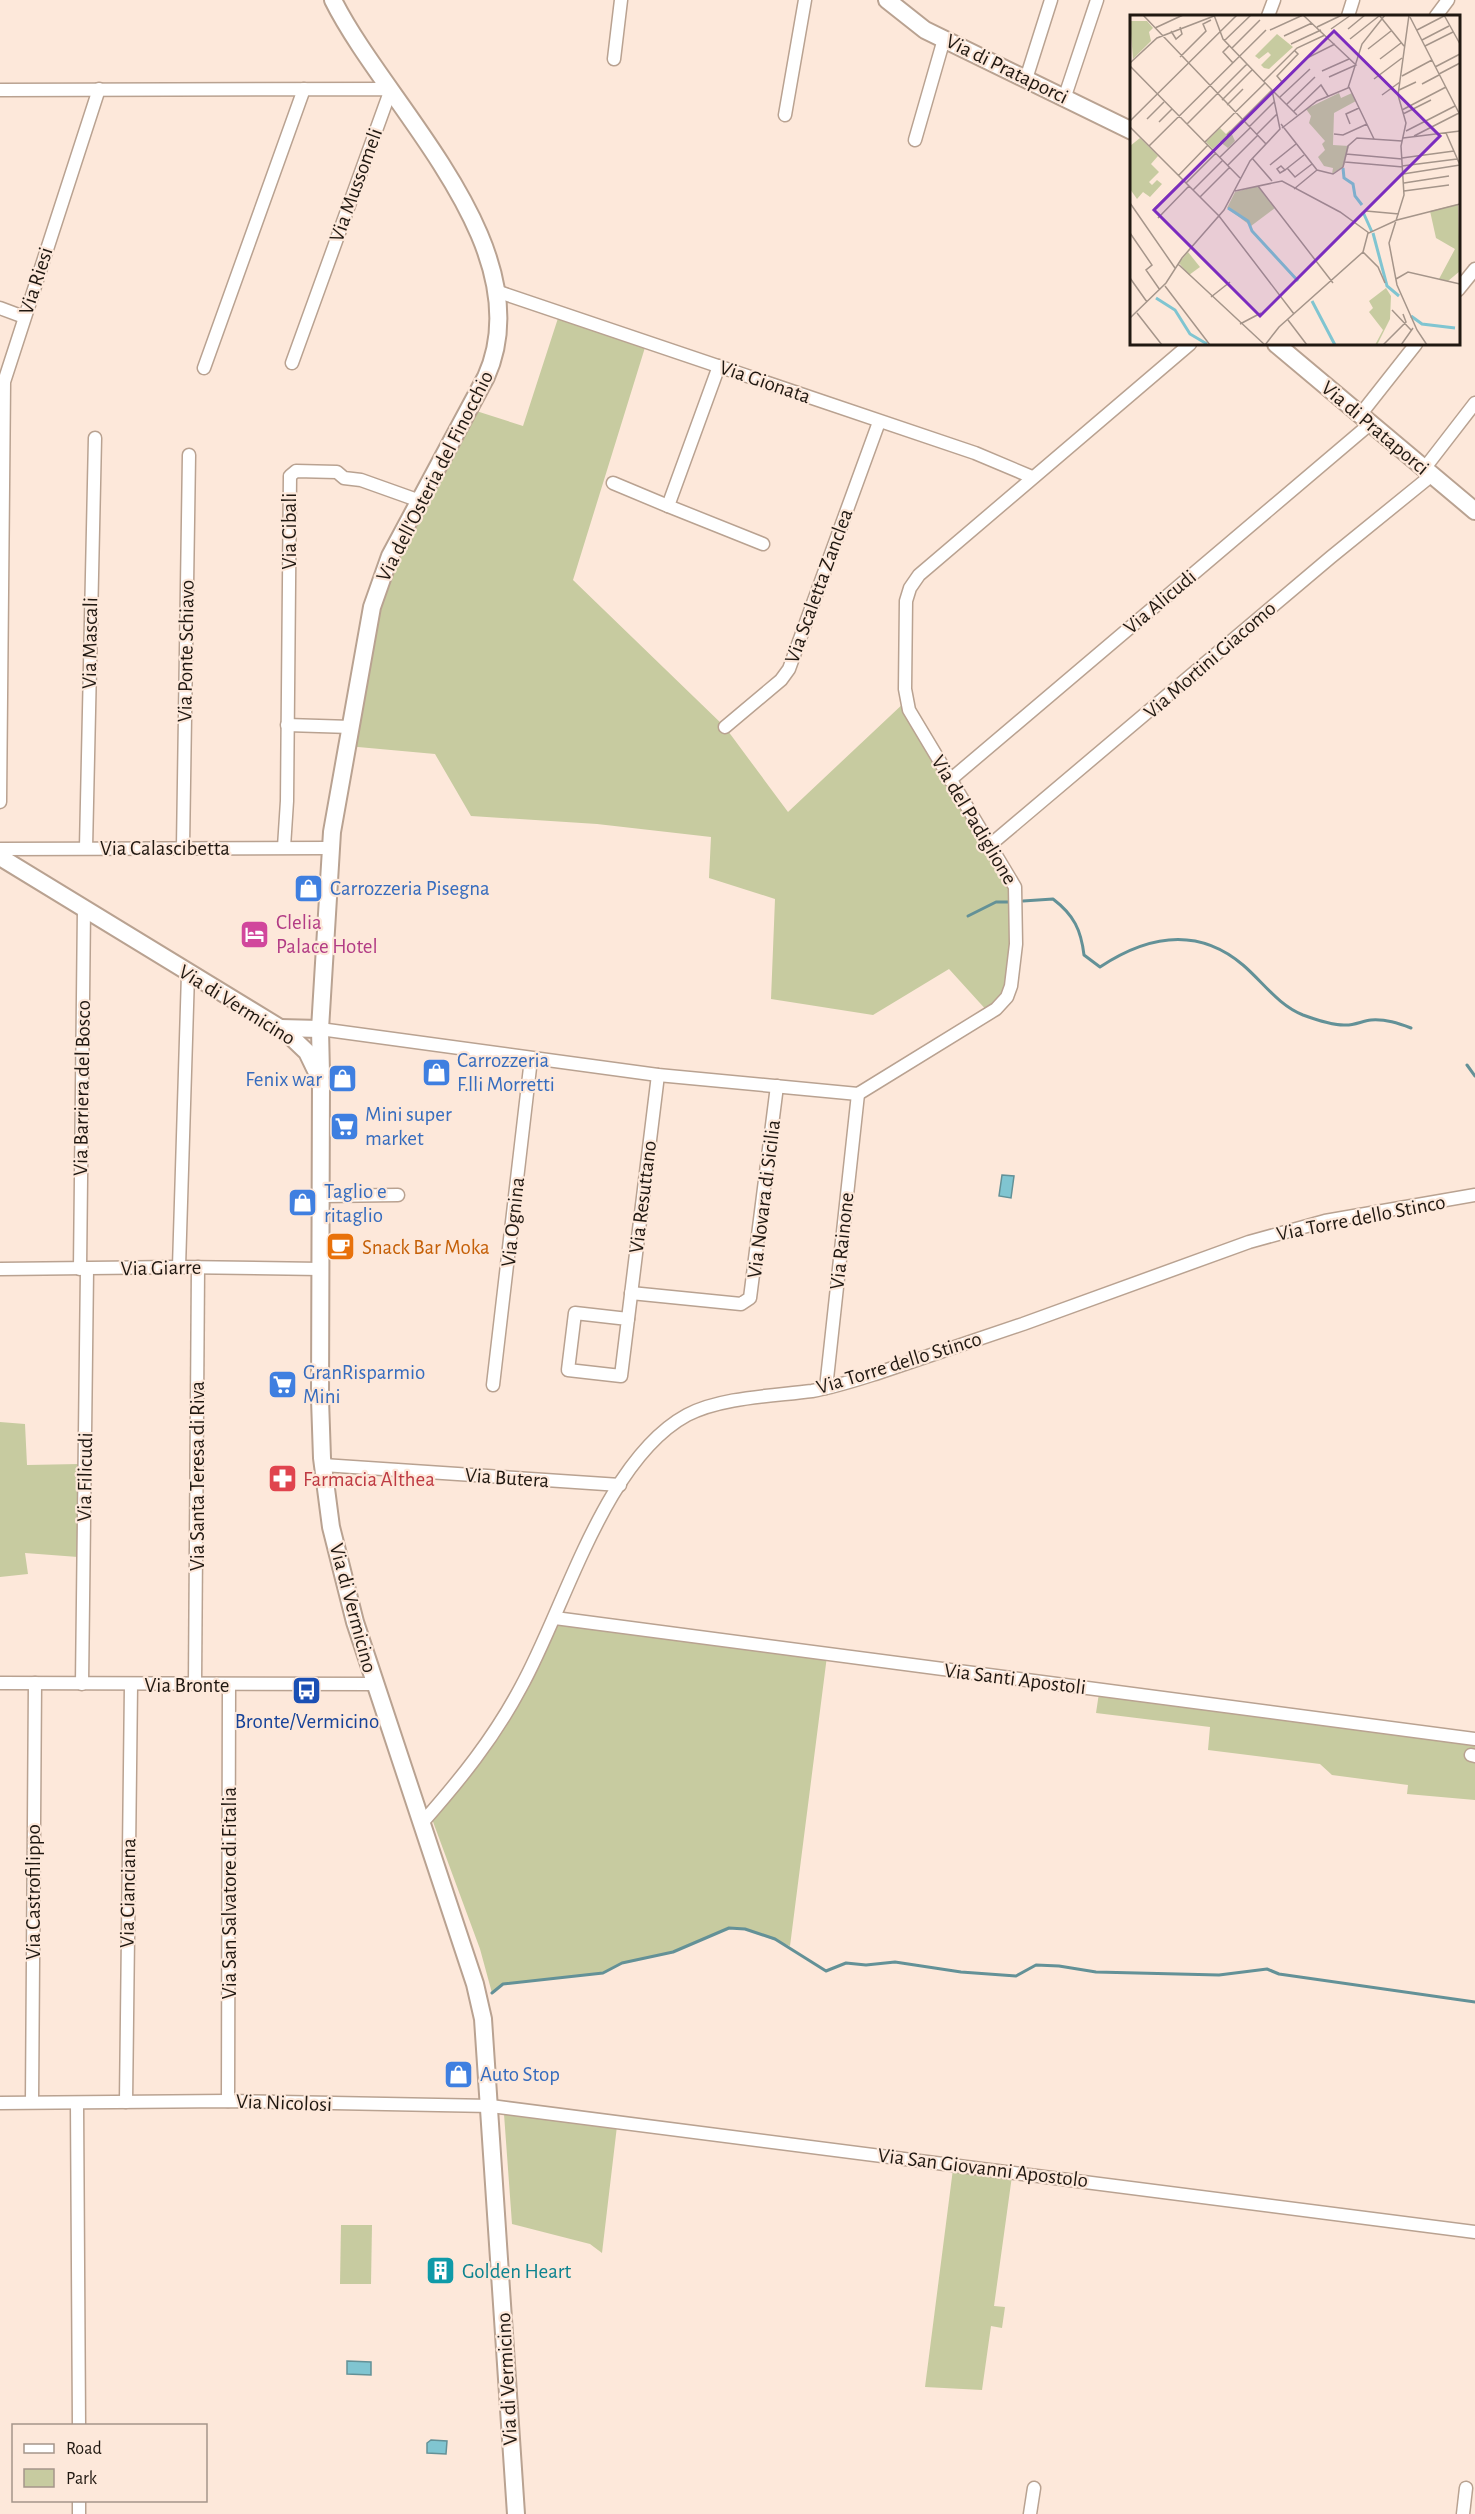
<svg xmlns="http://www.w3.org/2000/svg" width="1475" height="2514" viewBox="0 0 1475 2514" font-family="'Alegreya Sans',sans-serif">
<style>
.green{fill:#c7cba0}
.water{fill:#80c5d1;stroke:#639197;stroke-width:1.5}
.lines{fill:none;stroke-linecap:round;stroke-linejoin:round}
.stream{stroke:#639197;stroke-width:3}
.street-casing{stroke:#b9a291;stroke-width:15}
.secondary-casing{stroke:#b9a291;stroke-width:20}
.street{stroke:#fff;stroke-width:12}
.secondary{stroke:#fff;stroke-width:16}
.labels{text-anchor:middle;dominant-baseline:central;stroke-width:4.5;stroke-linejoin:round;paint-order:stroke}
.street-label{font-size:21px;fill:#201811;stroke:#fde8da}
.shop-label{font-size:21px;fill:#366cbe;stroke:#fde8da;text-anchor:start}
.hotel-label{font-size:21px;fill:#b23c85;stroke:#fde8da;text-anchor:start}
.food-label{font-size:21px;fill:#c56008;stroke:#fde8da;text-anchor:start}
.health-label{font-size:21px;fill:#be3a42;stroke:#fde8da;text-anchor:start}
.transit-label{font-size:21px;fill:#164399;stroke:#fde8da}
.culture-label{font-size:21px;fill:#0d838f;stroke:#fde8da;text-anchor:start}
.inset-river{fill:none;stroke:#80c5d1;stroke-width:3}
.inset-road{fill:none;stroke:#a5958a;stroke-width:1.5}
.view{fill:#7b2cbf;fill-opacity:0.15;stroke:#7b2cbf;stroke-width:3}
.inset-edge{fill:none;stroke:#201811;stroke-width:3}
</style>
<rect width="100%" height="100%" fill="#fde8da"/>
<g class="green">
<path d="M560 312 647 341 573 580 725 727 788 812 906 701 1009 873 1011 990 989 1013 949 969 873 1015 771 999 775 899 709 878 711 837 597 824 471 816 435 754 347 746 372 607 470 409 523 426Z"/>
<path d="M0 1422 25 1424 27 1465 79 1464 78 1557 25 1553 28 1574 0 1577Z"/>
<path d="M557 1621 827 1656 790 1946 745 1929 729 1928 673 1952 622 1963 603 1973 503 1984 492 1993 480 1949 432 1819C490 1759 527 1699 557 1621Z"/>
<path d="M1099 1693 1475 1746V1800L1407 1794 1408 1785 1332 1775 1320 1764 1208 1750 1210 1727 1096 1713Z"/>
<path d="M504 2114 617 2126 602 2253 590 2244 512 2224Z"/>
<path d="M953 2169 1012 2176 994 2306 1005 2307 1002 2328 991 2326 982 2390 925 2387Z"/>
<path d="M341 2225H372L371 2284H340Z"/>
</g>
<g class="water">
<path d="M1002 1175 1014 1176 1011 1198 999 1196Z"/>
<path d="M347 2361 371 2362V2375L347 2374Z"/>
<path d="M431 2440 447 2441 446 2454 427 2453V2443Z"/>
</g>
<g class="lines">
<g class="stream">
<path d="M1023 901 1053 899C1074 915 1081 930 1084 955L1100 967C1147 936 1197 926 1243 965 1263 982 1278 1005 1303 1015 1314 1019 1332 1025 1344 1025 1353 1026 1362 1021 1371 1020 1386 1019 1398 1023 1411 1028"/>
<path d="M968 916 996 902H1011"/>
<path d="M1467 1065 1475 1076"/>
<path d="M492 1993 503 1984 603 1973 622 1963 673 1952 729 1928 745 1929 775 1939 826 1971 846 1963 866 1965 895 1962 961 1972 1016 1976 1036 1965 1059 1966 1096 1972 1219 1975 1267 1969 1279 1974 1475 2002"/>
</g>
<defs>
<g id="street">
<path d="M1268 16 1274 0"/>
<path d="M1348 16 1353 0"/>
<path d="M1436 16 1448 0"/>
<path d="M614 59 621 0"/>
<path d="M1026 79 1051 0"/>
<path d="M0 90 391 89 292 363"/>
<path d="M1065 96 1097 0"/>
<path d="M785 115 805 0"/>
<path d="M915 140 944 39"/>
<path d="M1458 290 1475 269"/>
<path d="M496 291 975 453 1032 477"/>
<path d="M0 308 24 317"/>
<path d="M719 366 668 506 763 544"/>
<path d="M204 368 304 89"/>
<path d="M1360 415 1416 344"/>
<path d="M1424 469 1475 403"/>
<path d="M613 483 668 506"/>
<path d="M287 725 351 727"/>
<path d="M725 727 781 680 789 669 879 422"/>
<path d="M950 780 1370 424"/>
<path d="M0 802 4 382 99 89"/>
<path d="M990 845 1331 557 1432 475"/>
<path d="M183 847 189 455"/>
<path d="M284 847 287 801 290 476 296 471 337 472 344 478 361 480 420 501"/>
<path d="M86 848 95 438"/>
<path d="M0 849 330 848"/>
<path d="M320 1029 658 1075 858 1094 996 1009 1007 997 1011 986 1016 944 1015 887 909 710 905 689 906 601 910 588 919 575 1190 344"/>
<path d="M323 1196 398 1195"/>
<path d="M179 1267 188 974"/>
<path d="M0 1269 179 1267 321 1269"/>
<path d="M80 1269 84 908"/>
<path d="M631 1293 741 1304 750 1298 777 1086"/>
<path d="M575 1313 628 1319 621 1376 568 1370Z"/>
<path d="M628 1319 658 1075"/>
<path d="M493 1385 531 1059"/>
<path d="M826 1388 858 1094"/>
<path d="M323 1465 620 1485"/>
<path d="M555 1618 1475 1739"/>
<path d="M0 1683 374 1684"/>
<path d="M82 1684 87 1269"/>
<path d="M195 1684 198 1267"/>
<path d="M1471 1755 1475 1756"/>
<path d="M422 1823C460 1780 494 1738 521 1687 565 1608 604 1460 687 1415 721 1397 774 1396 812 1391 835 1387 856 1380 878 1373L1023 1324 1249 1242 1325 1221 1475 1195"/>
<path d="M32 2101 35 1683"/>
<path d="M228 2101 229 1685"/>
<path d="M126 2102 131 1685"/>
<path d="M0 2103 228 2101 491 2106 1475 2232"/>
<path d="M77 2103 79 2426"/>
<path d="M79 2500V2514"/>
<path d="M1030 2514 1034 2488"/>
<path d="M1463 2514 1466 2488"/>
</g>
<g id="secondary">
<path d="M887 0 925 30 1132 131"/>
<path d="M1276 344 1475 511"/>
<path d="M0 857 285 1031 307 1052 321 1081 320 1399 322 1458 331 1527 355 1622 475 1984 483 2019 516 2514"/>
<path d="M280 1028 320 1029"/>
<path d="M321 1074 320 1029 332 832 372 607 390 556 486 377C544 248 385 105 333 0"/>
</g>
</defs>
<use href="#street" class="street-casing"/>
<use href="#secondary" class="secondary-casing"/>
<use href="#street" class="street"/>
<use href="#secondary" class="secondary"/>
</g>
<defs>
<symbol id="shop-square" viewBox="-11 -11 22 22"><rect x="-9" y="-9" width="18" height="18" rx="4" fill="#3f7fe0" stroke="#fde8da"/><path d="M-5-2.5h2.3a2.7 3.5 0 0 1 5.4 0H5L5.5 6h-11ZM-1.5-2.5h3a1.5 2.3 0 0 0-3 0Z" fill="#fff"/></symbol>
<symbol id="hotel-square" viewBox="-11 -11 22 22"><rect x="-9" y="-9" width="18" height="18" rx="4" fill="#d1479c" stroke="#fde8da"/><path d="M-6-4.5h1.5V1H6V5H4.5V3h-9V5H-6ZM-4 0a1.8 1.8 0 1 1 3.6 0ZM.5 0V-2.5h3Q6-2.5 6 0Z" fill="#fff"/></symbol>
<symbol id="supermarket-square" viewBox="-11 -11 22 22"><rect x="-9" y="-9" width="18" height="18" rx="4" fill="#3f7fe0" stroke="#fde8da"/><path d="M-6-5.5h2.5l.6 2H6L4.5 2H-2.5L-4.4-4H-6ZM-1.5 3.2a1.3 1.3 0 1 0 .1 0ZM3 3.2a1.3 1.3 0 1 0 .1 0Z" fill="#fff"/></symbol>
<symbol id="cafe-square" viewBox="-11 -11 22 22"><rect x="-9" y="-9" width="18" height="18" rx="4" fill="#e8710a" stroke="#fde8da"/><path d="M-5.5-4.5H6V0H3Q3 3.5 0 3.5H-2.5Q-5.5 3.5-5.5 0ZM3-3.2v2h1.7v-2ZM-6 4.5H4V6H-6Z" fill="#fff"/></symbol>
<symbol id="pharmacy-square" viewBox="-11 -11 22 22"><rect x="-9" y="-9" width="18" height="18" rx="4" fill="#e0444e" stroke="#fde8da"/><path d="M-2-6h4v4h4v4h-4v4h-4v-4h-4v-4h4Z" fill="#fff"/></symbol>
<symbol id="bus-square" viewBox="-11 -11 22 22"><rect x="-9" y="-9" width="18" height="18" rx="4" fill="#1a4fb4" stroke="#fde8da"/><path d="M-5-6H5V4H4V6H2V4H-2V6H-4V4H-5ZM-3.5-4V0h7V-4ZM-3.5 1.2v1.5H-2V1.2ZM2 1.2v1.5H3.5V1.2Z" fill="#fff"/></symbol>
<symbol id="building-square" viewBox="-11 -11 22 22"><rect x="-9" y="-9" width="18" height="18" rx="4" fill="#0f9aa8" stroke="#fde8da"/><path d="M-4-6H4V6H1V3H-1V6H-4ZM-2.5-4.3h1.7v1.8h-1.7ZM.8-4.3h1.7v1.8H.8ZM-2.5-1h1.7V.8h-1.7ZM.8-1h1.7V.8H.8Z" fill="#fff"/></symbol>
</defs>
<g fill-rule="evenodd">
<use href="#shop-square" x="292" y="872" width="33" height="33"/>
<use href="#hotel-square" x="238" y="918" width="33" height="33"/>
<use href="#shop-square" x="420" y="1056" width="33" height="33"/>
<use href="#shop-square" x="326" y="1062" width="33" height="33"/>
<use href="#supermarket-square" x="328" y="1110" width="33" height="33"/>
<use href="#shop-square" x="286" y="1186" width="33" height="33"/>
<use href="#cafe-square" x="324" y="1230" width="33" height="33"/>
<use href="#supermarket-square" x="266" y="1368" width="33" height="33"/>
<use href="#pharmacy-square" x="266" y="1462" width="33" height="33"/>
<use href="#bus-square" x="290" y="1674" width="33" height="33"/>
<use href="#shop-square" x="442" y="2058" width="33" height="33"/>
<use href="#building-square" x="424" y="2254" width="33" height="33"/>
</g>
<g class="labels">
<g class="street-label">
<text transform="translate(1007 69) rotate(26)">Via di Prataporci</text>
<text transform="translate(356 185) rotate(-70)">Via Mussomeli</text>
<text transform="translate(36 281) rotate(-72)">Via Riesi</text>
<text transform="translate(765 382) rotate(19)">Via Gionata</text>
<text transform="translate(1375 428) rotate(40)">Via di Prataporci</text>
<text transform="translate(435 476) rotate(-63)">Via dell'Osteria del Finocchio</text>
<text transform="translate(289 531) rotate(-90)">Via Cibali</text>
<text transform="translate(819 586) rotate(-70)">Via Scaletta Zanclea</text>
<text transform="translate(1160 602) rotate(-40)">Via Alicudi</text>
<text transform="translate(90 643) rotate(-89)">Via Mascali</text>
<text transform="translate(186 651) rotate(-89)">Via Ponte Schiavo</text>
<text transform="translate(1210 660) rotate(-41)">Via Mortini Giacomo</text>
<text transform="translate(974 820) rotate(59)">Via del Padiglione</text>
<text x="165" y="848">Via Calascibetta</text>
<text transform="translate(237 1005) rotate(32)">Via di Vermicino</text>
<text transform="translate(82 1088) rotate(-89)">Via Barriera del Bosco</text>
<text transform="translate(643 1197) rotate(-83)">Via Resuttano</text>
<text transform="translate(764 1199) rotate(-83)">Via Novara di Sicilia</text>
<text transform="translate(1361 1218) rotate(-11)">Via Torre dello Stinco</text>
<text transform="translate(513 1222) rotate(-84)">Via Ognina</text>
<text transform="translate(842 1241) rotate(-84)">Via Rainone</text>
<text transform="translate(161 1268) rotate(-1)">Via Giarre</text>
<text transform="translate(899 1363) rotate(-17)">Via Torre dello Stinco</text>
<text transform="translate(197 1476) rotate(-90)">Via Santa Teresa di Riva</text>
<text transform="translate(85 1477) rotate(-89)">Via Filicudi</text>
<text transform="translate(507 1478) rotate(4)">Via Butera</text>
<text transform="translate(353 1608) rotate(75)">Via di Vermicino</text>
<text transform="translate(1015 1679) rotate(7)">Via Santi Apostoli</text>
<text x="187" y="1685">Via Bronte</text>
<text transform="translate(33 1892) rotate(-90)">Via Castrofilippo</text>
<text transform="translate(128 1893) rotate(-89)">Via Cianciana</text>
<text transform="translate(229 1893) rotate(-90)">Via San Salvatore di Fitalia</text>
<text transform="translate(284 2103) rotate(2)">Via Nicolosi</text>
<text transform="translate(983 2168) rotate(7)">Via San Giovanni Apostolo</text>
<text transform="translate(507 2379) rotate(-93)">Via di Vermicino</text>
</g>
<g class="shop-label">
<text x="330" y="888">Carrozzeria Pisegna</text>
<text x="457" y="1060">Carrozzeria<tspan x="457" dy="24">F.lli Morretti</tspan></text>
<text x="322" y="1079" text-anchor="end">Fenix war</text>
<text x="365" y="1114">Mini super<tspan x="365" dy="24">market</tspan></text>
<text x="324" y="1191">Taglio e<tspan x="324" dy="24">ritaglio</tspan></text>
<text x="303" y="1372">GranRisparmio<tspan x="303" dy="24">Mini</tspan></text>
<text x="480" y="2074">Auto Stop</text>
</g>
<g class="hotel-label">
<text x="276" y="922">Clelia<tspan x="276" dy="24">Palace Hotel</tspan></text>
</g>
<g class="food-label">
<text x="362" y="1247">Snack Bar Moka</text>
</g>
<g class="health-label">
<text x="303" y="1479">Farmacia Althea</text>
</g>
<g class="transit-label">
<text x="307" y="1721">Bronte/Vermicino</text>
</g>
<g class="culture-label">
<text x="462" y="2271">Golden Heart</text>
</g>
</g>
<g transform="translate(1130 15)">
<rect width="330" height="330" fill="#fde8da"/>
<path d="M0 6H17L23 13 19 17 21 26 3 44ZM147 19 163 32 139 54 134 53 131 50 141 40 138 37 129 44 125 41ZM209 78 211 83 222 78 226 86 204 98 203 130 219 131 214 151 202 159 203 153 194 151 188 142 195 135 192 129 195 126 179 108 181 101 176 94ZM90 113 96 119 100 115 105 126 98 133 90 127 83 134 76 127ZM10 123 28 141 21 149 29 157 19 167 22 170 27 165 32 169 20 182 13 177 7 184 0 174V131ZM128 171 145 193 121 211 97 193 105 177ZM328 189 330 256 318 266 309 264 325 234 306 223 300 196ZM58 237 70 252 59 260 49 248ZM256 273 261 281 260 304 247 330H245L253 315 239 297 243 293 239 286Z" fill="#c7cba0"/>
<path class="inset-river" d="M213 153 214 163 223 169 225 181 232 190M98 193 118 206 122 216 168 266M233 197 242 217M243 218 257 271 269 281M26 283 45 295 60 319 77 329M182 286 205 330M281 301 292 309 325 313"/>
<path class="inset-road" d="M13 0 136 129M173 0 226 50 199 62M249 0 274 31M279 0 268 80 276 108 271 131 274 180 259 228 267 270 287 315 297 330M314 0 330 29M280 2 330 100M187 12 212 0M25 13 53 0M201 14 221 0M218 14 235 0M140 15 173 0M287 15 314 1M41 16 46 24 52 19 50 12M154 21 182 8M220 24 249 1M292 25 319 11M94 26 121 0M161 29 191 15M99 31 93 37 103 48M295 31 323 17M102 33 130 5M238 34 261 16M50 42 76 16 73 9 81 5M250 44 271 28M0 48 27 23 84 1M0 51 110 163M305 52 330 39M192 56 219 44M309 59 330 48M272 61 302 45M244 64 272 43M134 66 167 33 195 20M152 67 147 61 168 39 165 36M292 69 309 60M219 72 244 124M269 75 286 67M143 76 177 43 205 29M252 80 270 67M150 82 180 54M92 85 122 55M157 89 185 62M97 90 113 74M272 95 316 72M164 96 191 70 198 81M273 99 301 85M17 104 34 87M0 106 107 0M29 107 42 94M57 109 117 49M151 109 187 155 203 159 213 152 218 131 227 123 272 126M220 109 216 99 229 93M0 112 89 201 164 299M119 112 144 87M152 113 187 86 218 73 232 29 255 0M276 116 325 91M316 118 330 150M127 119 147 99M204 119 213 120 237 109M97 120 142 75 167 100M284 121 329 98M273 123 330 116M75 127 135 68M19 131 136 15M216 139 272 144M90 142 120 113M122 143 142 166M272 143 324 136M215 147 273 152M98 150 128 120M140 150 166 129M151 151 155 155 150 158 147 154ZM272 151 327 144M157 153 165 162 182 149M155 155 174 140M273 159 330 150M48 161 78 130M56 168 86 138M274 168 319 161M128 171 203 268M164 174 187 155M63 175 93 145M105 176 152 166 210 197 239 218 267 205 330 189M274 176 319 170M70 182 100 152M0 188 45 253M24 194 53 165M236 196 269 199M28 203 59 171M0 218 22 250 16 255 30 275M233 237 248 252 255 268M48 249 135 330M0 263 17 287M266 264 278 257 330 269M35 271 80 330M81 282 100 267M262 295 281 315M7 298 32 330M0 303 36 268 52 243 94 195 120 146 150 114 142 75 93 24 84 0M158 305 177 330M110 309 131 298M135 330 149 312 233 237 238 218M253 330 276 307 273 299M271 330 283 313"/>
<path class="view" d="M204 16 310 121 130 301 24 195Z"/>
<rect width="330" height="330" class="inset-edge"/>
</g>
<rect x="12" y="2424" width="195" height="78" fill="#fde8da" stroke="#a5958a" stroke-width="1.5"/>
<rect x="24" y="2444" width="30" height="9" fill="#ffffff" stroke="#a5958a" stroke-width="1.5"/>
<text x="66" y="2454" font-size="18" fill="#201811">Road</text>
<rect x="24" y="2469" width="30" height="18" fill="#c7cba0" stroke="#a5958a" stroke-width="1.5"/>
<text x="66" y="2484" font-size="18" fill="#201811">Park</text>
</svg>
